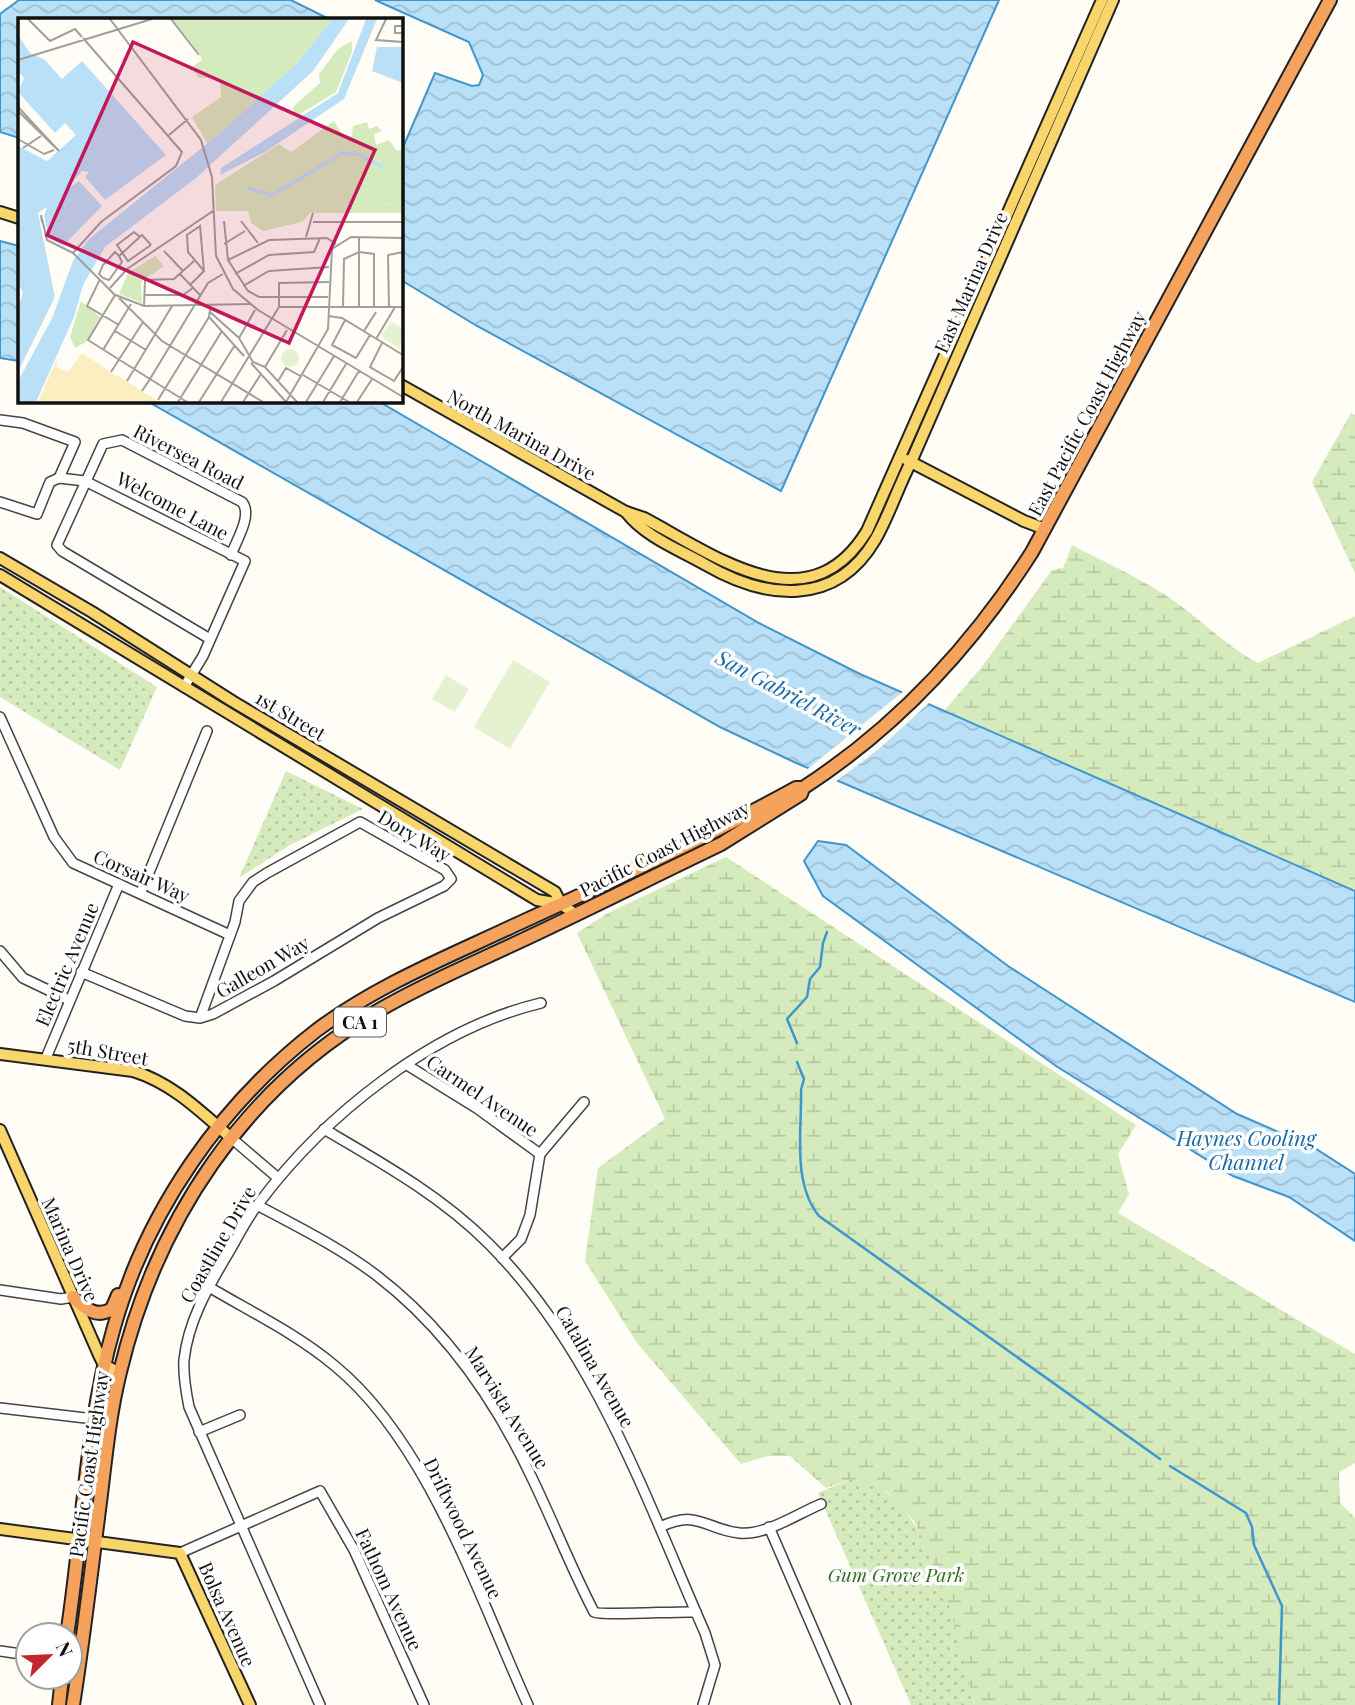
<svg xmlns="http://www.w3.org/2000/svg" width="1355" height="1705" viewBox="0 0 1355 1705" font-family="'Playfair Display',serif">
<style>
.wetland{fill:url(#wetland-marsh)}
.park{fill:url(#park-dots)}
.pitch{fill:#e6f2cf}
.water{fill:url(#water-waves);stroke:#3f96cf;stroke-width:2}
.pier{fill:#fffdf5}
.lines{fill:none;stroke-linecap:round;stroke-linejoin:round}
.stream{stroke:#3f96cf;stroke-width:2.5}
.minor-casing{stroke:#444;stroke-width:12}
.major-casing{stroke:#222;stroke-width:14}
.highway-casing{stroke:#222;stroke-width:16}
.minor{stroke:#fff;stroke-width:9}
.major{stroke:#f9d66b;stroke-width:10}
.highway{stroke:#f5a25d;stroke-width:12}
.labels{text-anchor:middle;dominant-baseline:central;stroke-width:7;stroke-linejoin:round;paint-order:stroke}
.shield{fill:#fff;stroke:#585858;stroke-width:2}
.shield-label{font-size:18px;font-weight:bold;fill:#111}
.street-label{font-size:19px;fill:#111;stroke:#fff}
.park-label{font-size:19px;font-style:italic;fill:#2f6b1f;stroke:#fff}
.water-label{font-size:21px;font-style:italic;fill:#1768a6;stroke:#fff}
.inset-river{fill:none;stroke:#b9e0f7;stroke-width:3.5}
.inset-road{fill:none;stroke:#a09f9a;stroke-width:2}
.view{fill:#c2185b;fill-opacity:0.15;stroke:#c2185b;stroke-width:3.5}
.inset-edge{fill:none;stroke:#111;stroke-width:3.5}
</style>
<defs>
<pattern id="wetland-marsh" width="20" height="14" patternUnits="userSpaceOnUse" patternTransform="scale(1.75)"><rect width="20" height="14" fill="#d5ebbd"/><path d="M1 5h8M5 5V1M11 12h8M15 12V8" fill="none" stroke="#b6c8a1"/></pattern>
<pattern id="park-dots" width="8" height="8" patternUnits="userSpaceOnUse" patternTransform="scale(1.75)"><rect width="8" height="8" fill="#d5ebbd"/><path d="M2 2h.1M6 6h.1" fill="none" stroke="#b6c8a1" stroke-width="1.8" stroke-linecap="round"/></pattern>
<pattern id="water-waves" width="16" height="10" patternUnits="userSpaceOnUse" patternTransform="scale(1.75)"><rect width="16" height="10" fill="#b9e0f7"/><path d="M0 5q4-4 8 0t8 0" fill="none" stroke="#9ebfd3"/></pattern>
</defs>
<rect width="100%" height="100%" fill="#fffdf5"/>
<g class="wetland">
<path d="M1351 413 1355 415V573L1312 482Z"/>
<path d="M1072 545C1102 561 1134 575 1162 593 1196 614 1224 645 1258 663L1355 616V891L944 711 981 668 1052 570 1063 568Z"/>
<path d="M726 857 1136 1125 1118 1154 1129 1194 1118 1213 1355 1354V1463L1339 1472 1340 1503 1355 1518V1705H975L942 1585 914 1521 887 1492 849 1480 826 1488 790 1456H767L741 1464 637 1343 585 1261 598 1168 665 1119 577 933 608 913Z"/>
</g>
<g class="park">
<path d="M0 587 157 687 120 770 0 697Z"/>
<path d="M286 771 363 809 290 845 239 878Z"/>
<path d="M849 1480C930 1477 959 1646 975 1705H911L818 1493Z"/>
</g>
<g class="pitch">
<path d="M513 660 550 682 510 749 474 727Z"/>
<path d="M446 675 469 689 455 712 432 699Z"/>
</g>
<g class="water">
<path d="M19 0H291L329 19H19V138L0 132V14Z"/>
<path d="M375 0H999L781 491 477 326 401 280V152L435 73 472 86 479 85 483 75 469 42Z"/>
<path d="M0 241 19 246V361L0 358Z"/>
<path d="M147 401H378L759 623 860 674 1355 891V1002L794 762 720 727Z"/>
<path d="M818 841 846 845 1008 966 1237 1114 1313 1147 1355 1174V1241L1289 1197 1233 1176 1056 1066 823 896 804 861Z"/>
</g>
<path class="pier" d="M905 690 931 701 880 748 834 783 805 771Z"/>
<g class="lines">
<g class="stream">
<path d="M797 1043 787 1019 807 997 810 979 820 967 823 943 827 932"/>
<path d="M797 1062 804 1079 801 1090C802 1130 792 1183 819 1216L1160 1459"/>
<path d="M1170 1466 1246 1513 1252 1527 1254 1545 1282 1606 1279 1705"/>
</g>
<defs>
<g id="minor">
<path d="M0 420 23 423 75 442 59 478"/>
<path d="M59 478 85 481 245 561 203 656 184 687"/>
<path d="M0 502 37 514 50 482 59 478"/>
<path d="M210 639 62 551 57 545 103 444 122 440 242 502C253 515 236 541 231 555"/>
<path d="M0 717 54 837 73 863 230 935"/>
<path d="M141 892 207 731"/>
<path d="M0 951 23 978 69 1000"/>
<path d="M81 972 185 1016 200 1018 213 1014 274 981 378 918 444 886 451 879 445 870 360 822 267 873 253 882 239 901 235 922 200 1018"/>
<path d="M46 1058 119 884"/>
<path d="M407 1065 478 1109 540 1154"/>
<path d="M324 1129C382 1163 441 1196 489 1244 595 1350 646 1499 705 1633L715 1665 703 1705"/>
<path d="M230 1137 278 1178"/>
<path d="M257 1205C298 1227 339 1247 376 1275 444 1327 495 1400 531 1476 553 1521 571 1568 594 1612 602 1616 679 1611 696 1612"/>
<path d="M502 1258 521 1239 530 1215 540 1154 584 1102"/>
<path d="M209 1287C251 1312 297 1334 335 1366 428 1442 479 1597 528 1705"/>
<path d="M0 1290 61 1299 73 1297"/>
<path d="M0 1408 111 1421"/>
<path d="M199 1432 240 1415"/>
<path d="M660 1527C699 1509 704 1529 739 1533 765 1536 797 1514 821 1504"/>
<path d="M769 1527 846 1705"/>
<path d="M180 1553 320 1491 354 1550 424 1705"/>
<path d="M0 1651 28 1655"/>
<path d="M320 1705 189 1407C186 1392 183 1375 184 1360 188 1322 207 1289 226 1257 237 1239 246 1219 259 1203 325 1115 432 1029 541 1003"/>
</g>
<g id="major">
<path d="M0 212 19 218"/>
<path d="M401 385 626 512 644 518C716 556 808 627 867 531L1102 0"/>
<path d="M907 460 1024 521 1045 529"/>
<path d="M626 512C645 537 680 550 706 565 765 599 835 608 875 540 889 516 898 487 911 462L1113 0"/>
<path d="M0 558 92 612 232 701 555 892 561 904"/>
<path d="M0 575 537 900 561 904 575 914"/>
<path d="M0 1054 133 1071C172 1083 200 1111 230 1137"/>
<path d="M0 1130 99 1355 104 1365 120 1373"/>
<path d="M0 1529 180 1553 250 1705"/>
</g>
<g id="highway">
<path d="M73 1297C85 1308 96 1319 112 1309L118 1295"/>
<path d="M67 1635C83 1533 85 1427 114 1327 147 1210 221 1104 317 1030 376 986 445 958 511 927 607 883 704 839 796 788H802"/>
<path d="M59 1705 62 1677"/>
<path d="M73 1705C84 1635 92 1565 101 1494 106 1453 110 1412 120 1372 156 1221 244 1087 381 1009 424 984 469 965 514 944 583 912 652 877 721 844L801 794 803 788C897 727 972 646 1032 552L1330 0"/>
</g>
</defs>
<use href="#minor" class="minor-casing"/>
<use href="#major" class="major-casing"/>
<use href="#highway" class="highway-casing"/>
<use href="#minor" class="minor"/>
<use href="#major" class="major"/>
<use href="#highway" class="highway"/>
</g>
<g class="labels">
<rect class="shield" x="334" y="1007.5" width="52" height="29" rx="5"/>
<g class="shield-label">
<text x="360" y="1022">CA 1</text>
</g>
<g class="street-label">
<text transform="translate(970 282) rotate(-66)">East Marina Drive</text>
<text transform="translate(1086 413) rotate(-62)">East Pacific Coast Highway</text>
<text transform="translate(522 434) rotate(29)">North Marina Drive</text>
<text transform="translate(189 456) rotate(27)">Riversea Road</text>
<text transform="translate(173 505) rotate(28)">Welcome Lane</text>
<text transform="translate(291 715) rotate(31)">1st Street</text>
<text transform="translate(415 835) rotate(31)">Dory Way</text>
<text transform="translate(664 848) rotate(-27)">Pacific Coast Highway</text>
<text transform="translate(142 875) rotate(24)">Corsair Way</text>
<text transform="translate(66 964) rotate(-67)">Electric Avenue</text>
<text transform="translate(262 966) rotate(-30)">Galleon Way</text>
<text transform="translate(108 1051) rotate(10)">5th Street</text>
<text transform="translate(483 1095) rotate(34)">Carmel Avenue</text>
<text transform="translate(217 1244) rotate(-60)">Coastline Drive</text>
<text transform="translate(71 1249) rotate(66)">Marina Drive</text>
<text transform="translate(596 1366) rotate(60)">Catalina Avenue</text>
<text transform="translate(508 1407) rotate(58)">Marvista Avenue</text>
<text transform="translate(88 1464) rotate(-82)">Pacific Coast Highway</text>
<text transform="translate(464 1528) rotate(64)">Driftwood Avenue</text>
<text transform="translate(390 1589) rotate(65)">Fathom Avenue</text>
<text transform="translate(228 1614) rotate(66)">Bolsa Avenue</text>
</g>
<g class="park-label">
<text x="896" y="1574">Gum Grove Park</text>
</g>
<g class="water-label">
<text transform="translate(789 692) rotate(28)">San Gabriel River</text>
<text x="1246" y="1137">Haynes Cooling<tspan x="1246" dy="24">Channel</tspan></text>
</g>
</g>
<g transform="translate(18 18)">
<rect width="385" height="385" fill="#fffdf5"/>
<path d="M154 1H314L282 42 190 127 174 99 203 79 202 60H181L173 50 184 42 182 36ZM334 23V34L318 74 277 99 275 89 302 65 301 56 321 30ZM316 103 327 121 334 118 335 108 349 104 351 111 359 108 364 113 356 116 358 127 371 122 379 133 385 131V184L345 188 303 183 284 204 245 213 233 205 230 193H198L197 167 261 126 273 134Z" fill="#d5ebbd"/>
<path d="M64 335 93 354 142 384H20L40 339 38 349 50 354Z" fill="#fbeec1"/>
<path d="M303 183 345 188 385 184V195H293L294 188ZM137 238 146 248 123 264 124 285 101 276 110 255ZM63 283 82 299 68 324 57 330 52 319Z" fill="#d5ebbd"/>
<path d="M374 304 385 311 382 331 365 320 364 315ZM263 340a9 9 0 1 1 18 0a9 9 0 1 1-18 0Z" fill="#e6f2cf"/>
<path d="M314 1H331L295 53 178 160 87 229 65 267 56 299 18 384H0V363L34 300 55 243 71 221 206 112 282 42ZM348 1H359L326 81 247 134 202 157 203 150 320 75ZM0 17 12 35 27 42 44 61 64 43 148 137 87 182 67 159 71 154 64 153 46 174 61 163 84 188 45 228 31 220 26 198 29 189 20 195 37 279 0 354V289L5 275 0 264V128L29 143 58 117 47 105 37 115 0 74 6 60 0 53ZM359 29H385V65L354 53Z" fill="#b9e0f7"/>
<path d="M37 277 42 278 34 300 0 363V354L31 299Z" fill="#fffdf5"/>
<path class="inset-river" d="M312 143 323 135 339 136 365 149M230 170 254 177 310 144M0 305 12 273 3 236 7 228 19 226M0 325 21 289 11 237 20 226"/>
<path class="inset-road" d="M10 1 32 23 57 11 64 19M92 1 183 122 194 159 198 238 215 271 240 292 385 379M153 1 181 37M368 1 358 22 385 24M385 8H377V15H385M65 20 164 134 158 148 83 204 55 235 97 277M0 42 134 1M0 89 41 133M0 93 41 133M151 117 170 101M0 121 26 136 36 132M5 130 23 118M206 203 210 242 230 273 241 279H310M223 203 240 225M24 204 23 197 29 222 55 235M295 204H385M122 219 116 214 99 227 110 243 133 227M288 219 295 195M341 219V289M206 226 227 213M146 233 165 253M101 238 124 217 133 227M210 242 251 222 309 220 318 226M162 256 182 277M217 256 251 237 296 234 302 220M85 260 81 256 85 247 97 234 101 238M85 260 91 262 104 244 101 238M82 261 69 288 101 307M172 267 186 253 182 208 169 217 170 234 186 253M225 268 251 253 311 249M92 270 109 251 195 193M95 276 126 288 232 286M97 277 70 322 132 361 124 373M127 277H165L175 270M101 280 144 323 245 384M126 288 127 262 156 261 176 243M261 289V265L311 264M325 289 326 241 341 234 356 236V289M371 289 370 237 385 234M192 292 191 299 226 338M192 294 221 320 235 344 247 349 279 384M310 298 324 300 385 337M327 302 314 327 338 340 352 317M97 313 128 332M346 313 358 294M221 320 237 292M358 321 377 289M364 325 352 349 376 363 385 349M85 332 113 286M233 345 268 384M247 349 269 312M93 354 125 304M285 357 331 384M109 363 154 288M260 363 268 350 284 359M140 382 191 299M160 384 204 313M169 384 132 361 190 265 205 256M181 384 217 327M203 384 261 289H385M225 384 243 356M268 384 310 311 314 231 333 219 385 220M288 384 316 338M305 384 328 346M322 384 341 353M339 384 354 361"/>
<path class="view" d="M115 24 357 132 271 325 29 217Z"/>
<rect width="385" height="385" class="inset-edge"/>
</g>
<g transform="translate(49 1656) rotate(66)"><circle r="33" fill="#ffffff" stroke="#a0a0a0" stroke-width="2"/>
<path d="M0-5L12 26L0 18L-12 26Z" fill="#c4262e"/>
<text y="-10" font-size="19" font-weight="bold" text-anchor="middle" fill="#111111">N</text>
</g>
</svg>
